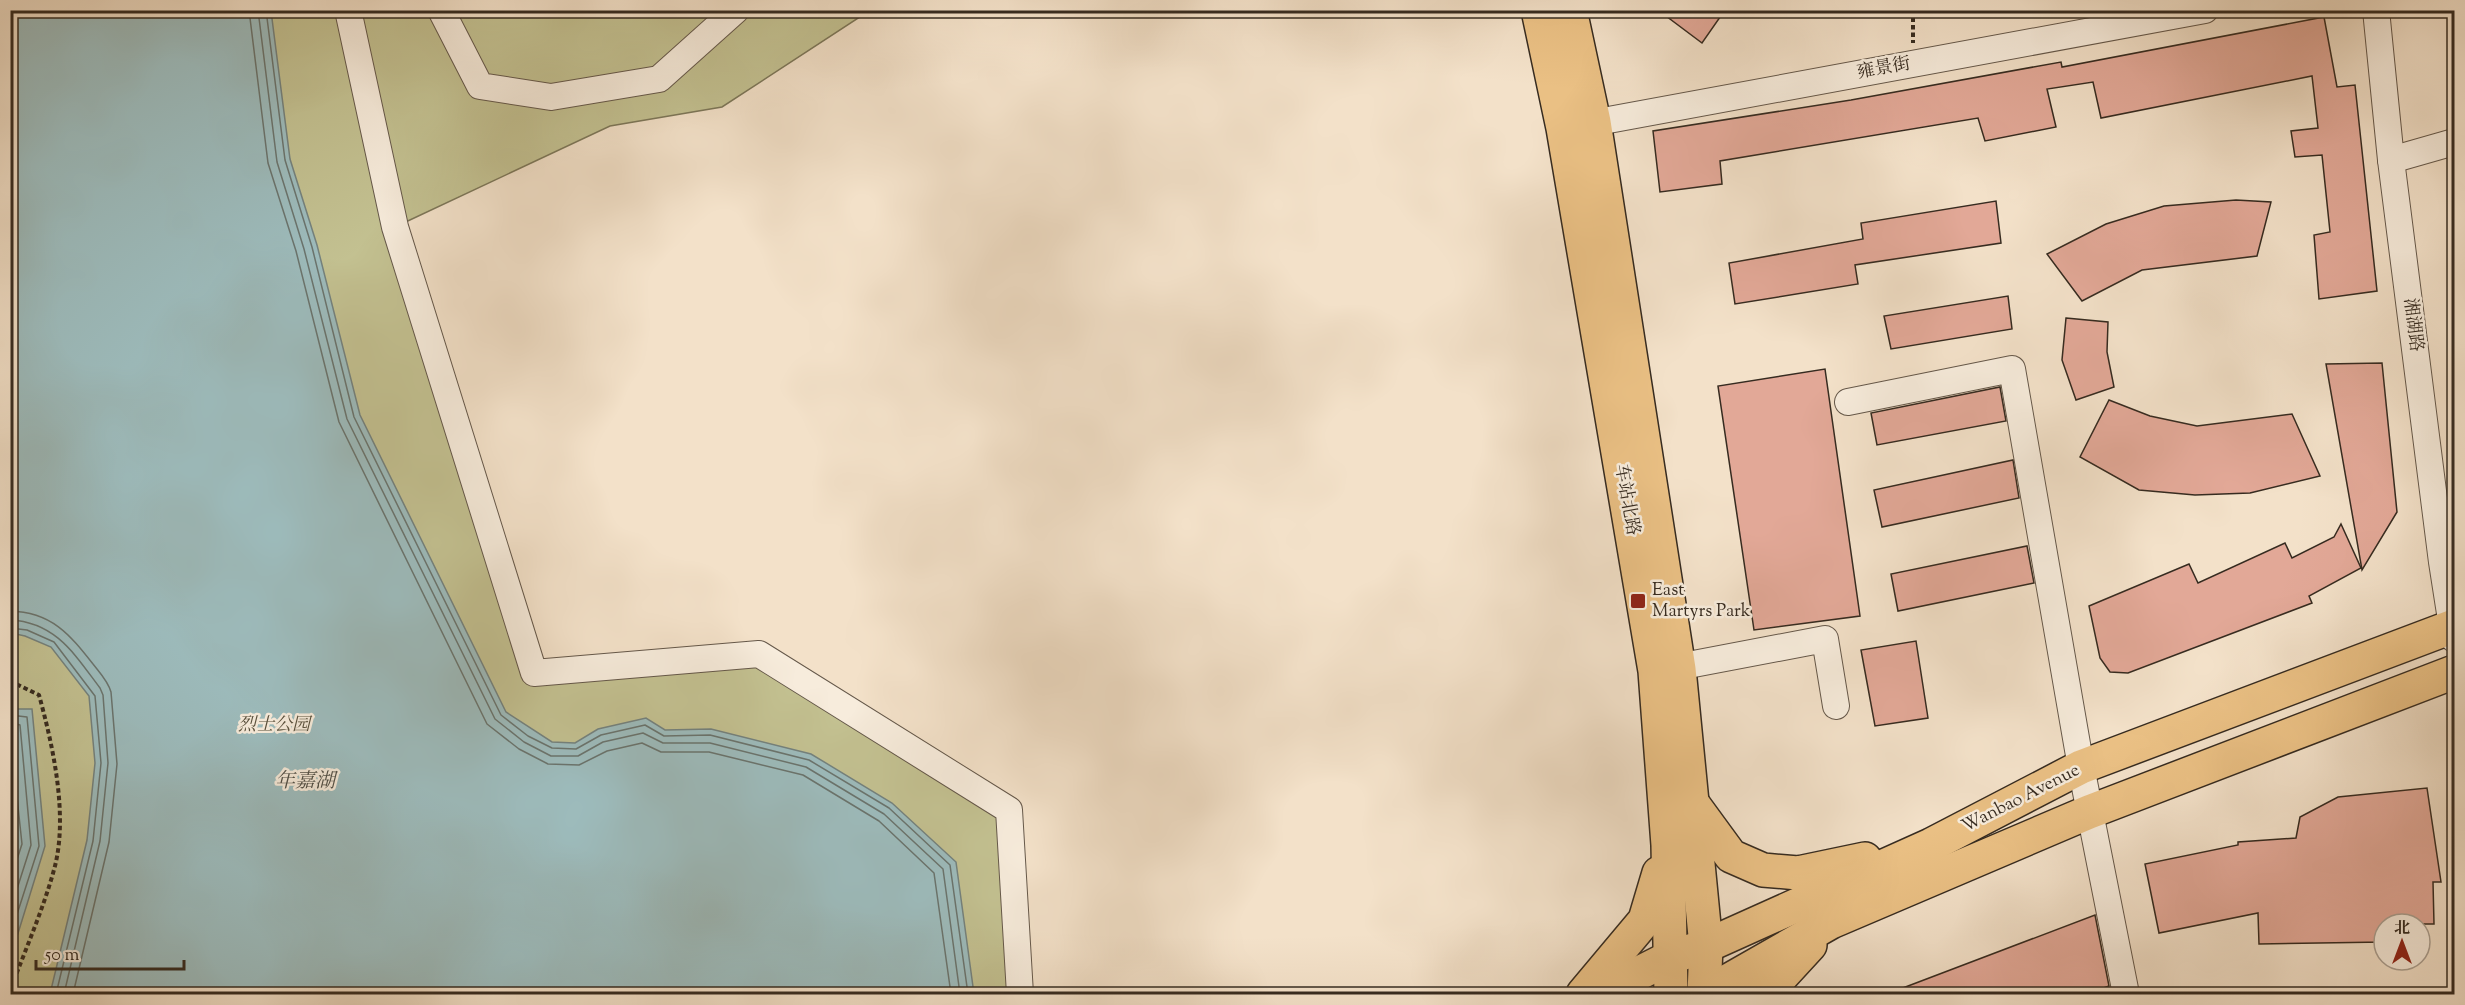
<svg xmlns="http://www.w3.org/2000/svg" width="2465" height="1005" viewBox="0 0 2465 1005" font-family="'Sorts Mill Goudy','Noto Serif SC',serif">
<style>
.green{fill:#c3c191;stroke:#7c7658;stroke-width:1.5}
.water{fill:#9dbcbd;stroke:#74827e;stroke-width:1.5}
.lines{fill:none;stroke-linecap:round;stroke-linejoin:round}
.shore{stroke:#6a746e;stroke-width:1.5}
.building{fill:#e2a897;stroke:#362b20;stroke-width:1.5}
.minor-casing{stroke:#65584a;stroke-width:28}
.major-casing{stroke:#362b20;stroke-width:36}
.path{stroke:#362b20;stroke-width:4;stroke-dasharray:4.5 3;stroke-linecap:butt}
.minor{stroke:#f7ecdc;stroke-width:26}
.major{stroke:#eac084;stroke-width:33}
.poi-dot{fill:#8f2418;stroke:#f7ecdc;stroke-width:2}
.labels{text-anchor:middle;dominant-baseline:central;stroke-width:5;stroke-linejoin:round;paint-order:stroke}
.street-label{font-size:18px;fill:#362b20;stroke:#f7ecdc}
.poi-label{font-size:18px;fill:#362b20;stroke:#f7ecdc;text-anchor:start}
.park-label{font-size:18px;font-style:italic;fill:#59503c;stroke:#f7ecdc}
.water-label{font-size:20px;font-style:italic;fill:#504f47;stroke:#f7ecdc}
</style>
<rect width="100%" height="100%" fill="#f3e1c9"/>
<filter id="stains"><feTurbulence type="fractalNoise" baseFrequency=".00333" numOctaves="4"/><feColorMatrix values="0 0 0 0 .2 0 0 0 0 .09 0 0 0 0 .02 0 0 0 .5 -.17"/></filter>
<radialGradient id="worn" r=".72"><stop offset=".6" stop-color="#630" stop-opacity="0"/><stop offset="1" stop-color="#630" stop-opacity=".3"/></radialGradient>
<path class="green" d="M10 11H869L722 107 610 126 395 227 534 673 759 654 1009 810 1029 994H11Z"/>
<g class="water">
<path d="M10 11H271L290 159 317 245 360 415 506 712 552 742 575 743 598 729 646 718 665 730 711 729 811 754 892 803 956 862 974 994H50L87 840 95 763 89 696 51 647 25 636 11 633Z"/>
<path d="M11 709H32L45 846 11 956Z"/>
</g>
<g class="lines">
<g class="shore">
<path d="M249 10 268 163 296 251 339 422 487 724 519 749 548 764 579 765 607 751 642 743 661 752H709L803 775 879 821 934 873 951 994"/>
<path d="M258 10 277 162 304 249 347 419 495 719 524 742 551 756H578L603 742 643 733 663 743H710L806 767 884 814 943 869 960 994"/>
<path d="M266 10 285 160 312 247 354 417 501 715 528 736 552 748 576 749 601 735 645 725 664 736 710 735 809 760 889 808 950 865 968 994"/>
<path d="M10 611C52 612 70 635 93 664 100 673 108 681 111 692L117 764 109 842 73 994"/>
<path d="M10 620C56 622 75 655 100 688L103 695 108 763 100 841 64 994"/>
<path d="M10 628 27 630 54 642 95 696 101 763 93 841 56 994"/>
<path d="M10 715 27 717 39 846 10 936"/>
<path d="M10 722 20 725 31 845 10 911"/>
<path d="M10 732 22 844 10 881"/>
</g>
</g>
<g class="building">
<path d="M1658 10H1725L1702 43Z"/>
<path d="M2324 17 2337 87 2355 85 2377 291 2319 299 2314 235 2330 232 2322 155 2295 157 2291 131 2318 128 2312 76 2101 118 2093 82 2047 89 2056 127 1985 141 1978 118 1720 161 1722 184 1660 192 1653 131 1851 100 2061 62 2062 67Z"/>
<path d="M2236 200 2271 202 2257 256 2142 270 2082 301 2047 254 2106 224 2164 206Z"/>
<path d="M1996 201 2001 243 1855 265 1858 284 1735 304 1729 263 1863 239 1861 223Z"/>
<path d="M2008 296 2012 329 1891 349 1884 316Z"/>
<path d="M2066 318 2108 322 2107 352 2114 387 2076 400 2062 360Z"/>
<path d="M2382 363 2397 512 2362 570 2326 364Z"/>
<path d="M1825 369 1860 616 1754 630 1718 386Z"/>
<path d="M2000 387 2006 421 1877 445 1871 413Z"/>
<path d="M2109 400 2150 416 2197 426 2292 414 2320 476 2250 493 2195 495 2139 490 2080 457Z"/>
<path d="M2013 460 2019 498 1882 527 1874 490Z"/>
<path d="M2341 524 2361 568 2309 596 2312 603 2128 673 2110 672 2100 658 2089 606 2189 564 2198 583 2285 543 2292 558 2334 537Z"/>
<path d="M2027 546 2034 583 1898 611 1891 574Z"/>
<path d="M1916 641 1928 718 1875 726 1861 650Z"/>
<path d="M2427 788 2441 882H2433L2434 924H2384V942L2259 944 2258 913 2159 933 2145 864 2238 845V842L2296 838 2300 817 2338 797Z"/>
<path d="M2095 915 2109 986 2087 994H1887Z"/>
</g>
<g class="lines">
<defs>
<g id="minor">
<path d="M348 10 395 227 534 673 759 654 1009 810 1020 994"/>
<path d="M441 10 480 86 551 97 659 79 736 10"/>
<path d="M2376 10 2391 160 2442 562 2454 639"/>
<path d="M1576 126 2205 10"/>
<path d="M2391 160 2454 142"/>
<path d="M1848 402 2012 369 2081 767 2126 994"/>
<path d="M1662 670 1825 639 1836 706"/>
</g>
<g id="major">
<path d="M1538 10 1563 128 1655 671 1668 845 1671 994"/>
<path d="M1570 10 1594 122 1679 669 1706 946 1704 994"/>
<path d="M1693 804 1731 856 1763 870 1798 873 1865 859"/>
<path d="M1583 994 1645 920 1659 873"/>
<path d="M1598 994 1671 957 1706 946 1931 845 2081 767 2454 626"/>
<path d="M1705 994 1831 922 2089 812 2454 672"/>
<path d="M1765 994 1810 945"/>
</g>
</defs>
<use href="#minor" class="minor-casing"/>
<use href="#major" class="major-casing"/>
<g class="path">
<path d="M1913 10V43"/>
<path d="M10 681 39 695C53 746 68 814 55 866 44 908 25 950 10 991"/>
</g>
<use href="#minor" class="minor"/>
<use href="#major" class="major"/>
</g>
<rect class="poi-dot" x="1630" y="593" width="16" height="16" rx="3"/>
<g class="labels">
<g class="street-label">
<text transform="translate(1884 69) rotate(-10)">雍景街</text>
<text transform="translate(2412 325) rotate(83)">湘湖路</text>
<text transform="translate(1626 500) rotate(80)">车站北路</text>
<text transform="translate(2021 799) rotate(-27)">Wanbao Avenue</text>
</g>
<g class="poi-label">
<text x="1652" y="591">East<tspan x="1652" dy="21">Martyrs Park</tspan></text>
</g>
<g class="park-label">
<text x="274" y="726">烈士公园</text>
</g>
<g class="water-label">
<text x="305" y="782">年嘉湖</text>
</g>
</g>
<rect width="2465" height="1005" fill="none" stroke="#f3e1c9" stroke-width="36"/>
<rect x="12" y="12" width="2441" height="981" fill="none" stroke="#362b20" stroke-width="3"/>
<rect x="18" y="18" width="2429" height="969" fill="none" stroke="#362b20" stroke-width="1.5"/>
<g transform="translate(2402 942)"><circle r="28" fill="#f7ecdc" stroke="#aa9f91" stroke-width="1.5"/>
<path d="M0-4.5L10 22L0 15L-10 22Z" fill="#8f2418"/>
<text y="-9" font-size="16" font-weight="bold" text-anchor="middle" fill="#362b20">北</text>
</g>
<path d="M36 960v9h148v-9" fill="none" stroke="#362b20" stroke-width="3"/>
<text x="45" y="960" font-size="18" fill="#362b20" stroke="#f7ecdc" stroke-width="4.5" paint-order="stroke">50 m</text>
<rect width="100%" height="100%" filter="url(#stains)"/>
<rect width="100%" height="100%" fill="url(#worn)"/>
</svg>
